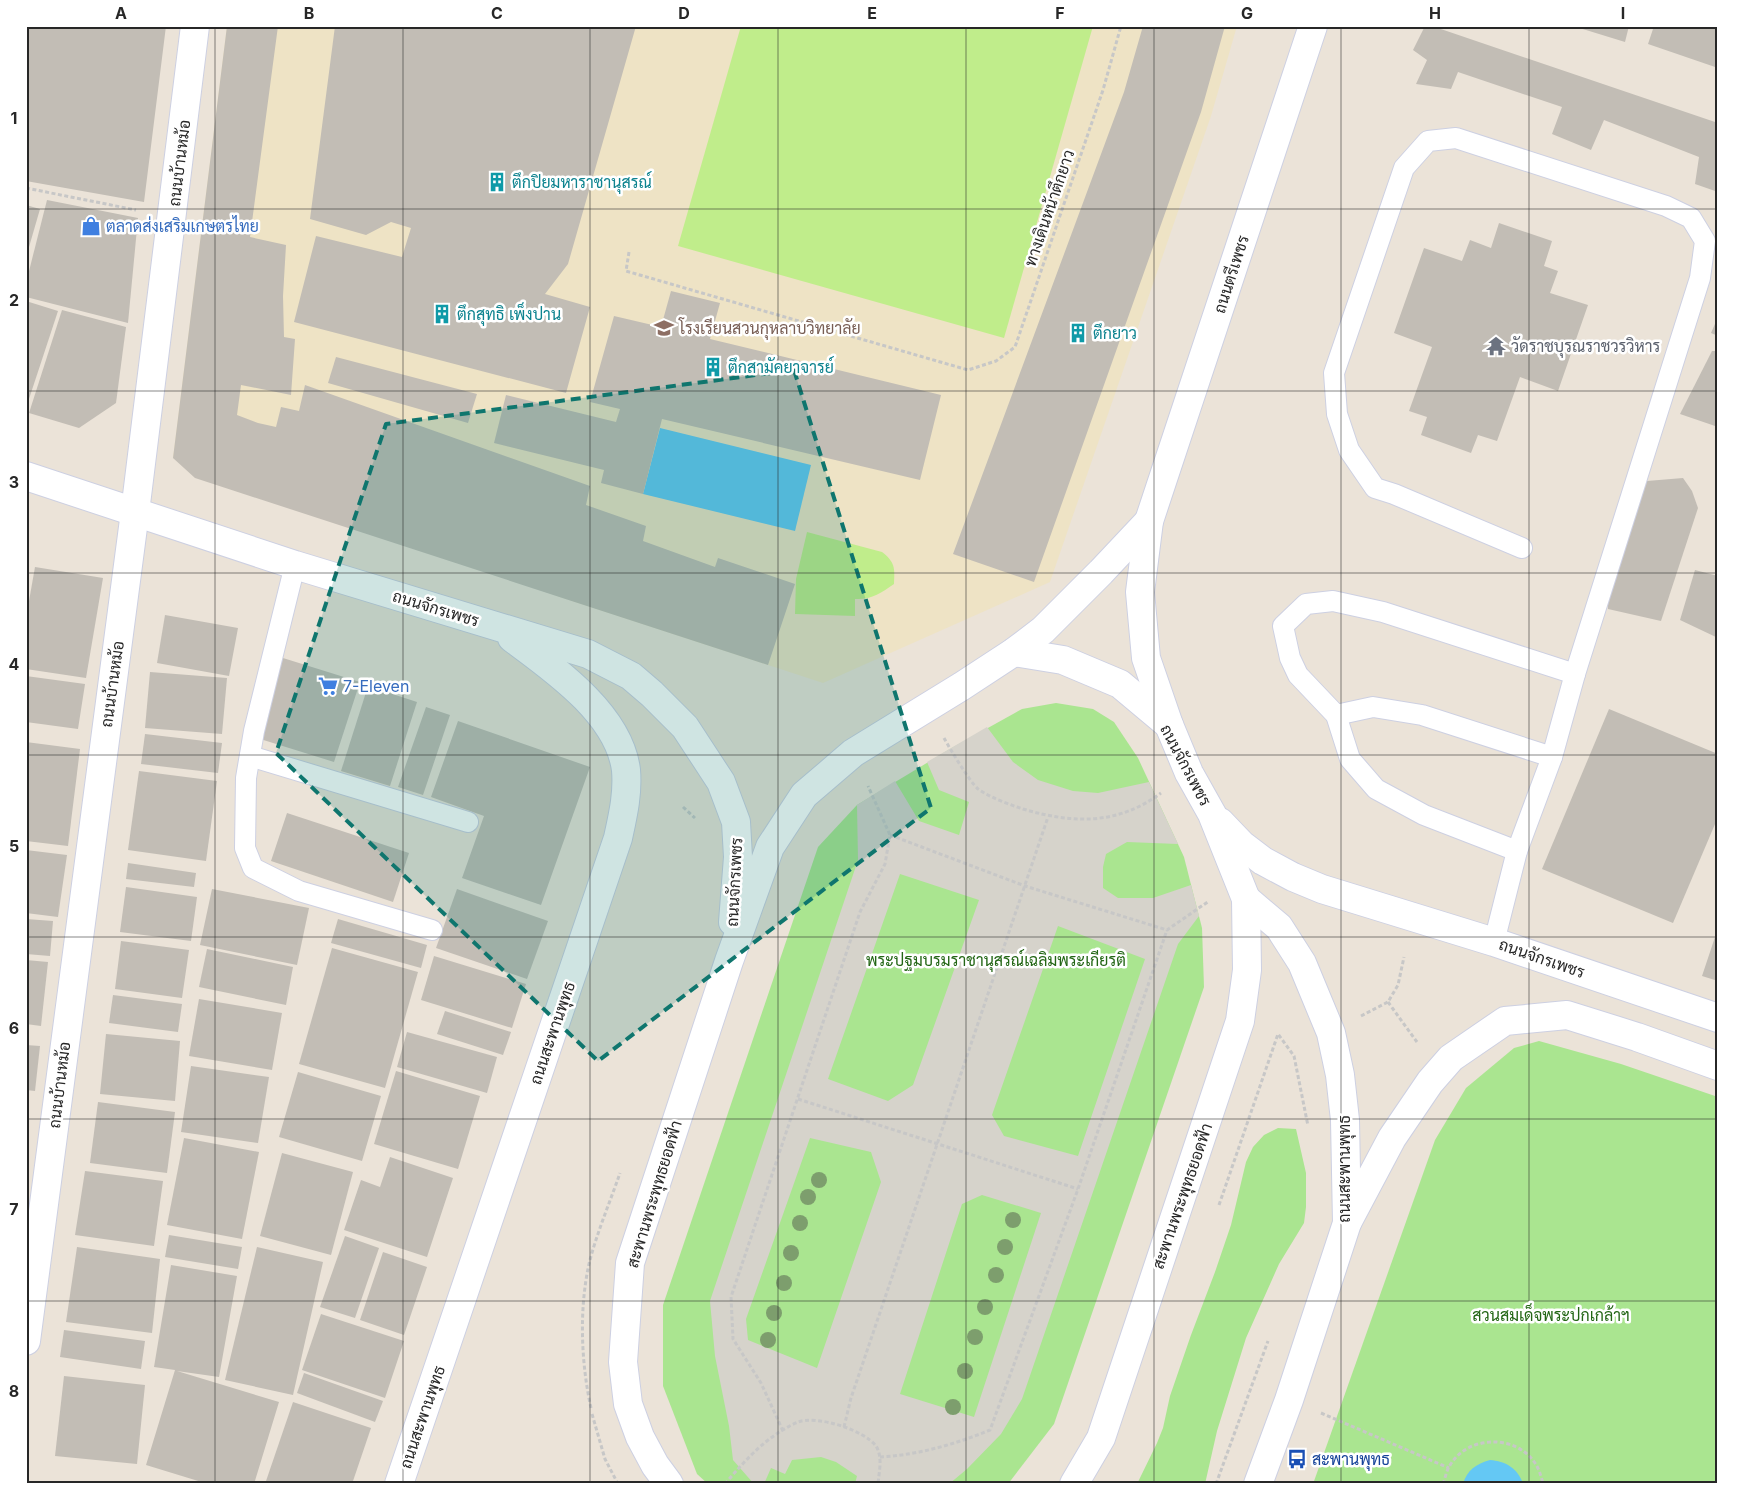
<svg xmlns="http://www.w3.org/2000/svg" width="1744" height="1510" viewBox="0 0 1744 1510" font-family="Inter,Sarabun,sans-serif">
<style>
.education{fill:#eee3c5}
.green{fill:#aae590}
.pitch{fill:#c0ed8b}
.plaza{fill:#d6d3cb;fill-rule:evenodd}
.water{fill:#64c8f4}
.building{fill:#c2bdb5}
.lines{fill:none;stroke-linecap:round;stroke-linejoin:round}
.lane-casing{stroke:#cdd0e2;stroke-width:22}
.street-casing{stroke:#cdd0e2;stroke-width:30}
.secondary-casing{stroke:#cdd0e2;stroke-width:30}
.path{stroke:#c7c7c7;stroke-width:3;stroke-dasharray:4 2.5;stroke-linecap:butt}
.lane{stroke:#fff;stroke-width:20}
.street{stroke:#fff;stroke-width:28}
.secondary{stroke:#fff;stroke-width:28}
.tree{fill:#7d9e6d}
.marked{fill:#0f766e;fill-opacity:0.2;stroke:#0f766e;stroke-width:4;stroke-dasharray:10 6;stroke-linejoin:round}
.grid{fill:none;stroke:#272727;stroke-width:1;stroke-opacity:0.55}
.labels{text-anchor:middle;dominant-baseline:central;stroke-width:5;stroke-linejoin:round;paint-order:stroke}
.street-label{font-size:16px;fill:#272727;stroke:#fff}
.culture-label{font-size:16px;fill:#0d838f;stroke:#fff;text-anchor:start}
.shop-label{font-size:16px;fill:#366cbe;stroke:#fff;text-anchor:start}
.education-label{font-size:16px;fill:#785e54;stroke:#fff;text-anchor:start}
.worship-label{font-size:16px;fill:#5b616d;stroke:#fff;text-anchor:start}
.park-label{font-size:16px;fill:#236615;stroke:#fff}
.transit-label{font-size:16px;fill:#164399;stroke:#fff;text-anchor:start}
.neatline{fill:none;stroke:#272727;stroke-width:2}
.grid-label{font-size:16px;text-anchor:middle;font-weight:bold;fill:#272727}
</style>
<rect width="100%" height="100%" fill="#ebe3d8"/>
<path class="education" d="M227 26H1237L1211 116 1050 582 823 683 563 598 173 458Z"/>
<g class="green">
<path d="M1056 703 1093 709 1114 722 1138 758 1184 857 1202 928 1204 987 1054 1424 1008 1484H708L697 1474 663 1386V1305L818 847 857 805 950 749 1022 709Z"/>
<path d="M1539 1041 1621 1064 1718 1097V1484H1313L1435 1140 1466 1088 1514 1048Z"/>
<path d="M1278 1128 1296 1129 1306 1173V1207L1304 1223 1279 1264 1246 1338 1217 1431 1205 1484H1137L1157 1443 1163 1428 1170 1396 1191 1335 1215 1272 1231 1225 1246 1162 1253 1147 1264 1135Z"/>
</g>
<g class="pitch">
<path d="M741 26H1093L1004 338 678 246Z"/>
<path d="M807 532 882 552C895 562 895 568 894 584 881 593 871 600 855 599V616L795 614 796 579Z"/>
</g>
<path class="plaza" d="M987 727 1013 762 1038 780 1073 791 1098 793 1149 782 1178 844 1127 842 1106 854 1103 867V888L1118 898H1153L1191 885 1199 916 1178 944 1022 1399 1001 1434 967 1469 949 1484H855L857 1476 836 1462 821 1457 792 1460 785 1474 771 1468 764 1484H754L733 1460 729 1426 715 1356 710 1301 858 860 857 805 895 781 919 821 959 835 969 802 939 790 927 762ZM900 874 979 900 913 1085 888 1101 828 1079ZM1058 926 1145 959 1078 1156 1004 1136 992 1115ZM810 1138 871 1152 881 1182 817 1368 748 1340 746 1319ZM982 1195 1041 1213 974 1417 900 1394 962 1204Z"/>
<g class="water">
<path d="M660 428 811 465 795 531 643 494Z"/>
<path d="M1490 1460C1505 1461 1518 1468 1523 1484H1463C1467 1470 1476 1464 1490 1460Z"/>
</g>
<g class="building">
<path d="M26 26H166L144 202 26 181Z"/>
<path d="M227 26H278L250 237 286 245 283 296 284 337 295 339 291 395 241 385 237 415 258 423 276 427 281 407 299 411 305 385 590 486 586 505 646 526 643 541 715 567 718 558 795 584 768 665 195 478 173 458Z"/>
<path d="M335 26H636L568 264 545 294 590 307 566 393 294 322 316 236 402 257 411 228 391 222 366 235 310 219Z"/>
<path d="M1143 26H1225L1201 112 1034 582 953 554 1124 92Z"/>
<path d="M1425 26H1432L1718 123V192L1695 184 1699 157 1604 120 1591 150 1552 134 1562 107 1458 72 1451 89 1416 84 1427 60 1413 50Z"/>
<path d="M1573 26H1629L1625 42Z"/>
<path d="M1654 26H1718V68L1648 44Z"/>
<path d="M47 200 138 218 128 323 26 297V283Z"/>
<path d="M26 205 40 209 27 254H26Z"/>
<path d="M1499 223 1552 241 1544 266 1558 271 1550 293 1588 305 1558 391 1520 377 1497 441 1478 435 1471 453 1421 435 1427 417 1409 411 1432 347 1394 333 1424 248 1462 261 1470 240 1491 248Z"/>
<path d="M671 291 720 303 710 339 941 395 920 480 662 419 643 494 601 483 604 470 494 443 506 395 616 422 620 409 590 402 614 316 661 327Z"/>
<path d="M26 301 58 311 27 405H26Z"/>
<path d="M62 310 126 327 116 403 79 428 29 413Z"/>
<path d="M1718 317V336L1711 333Z"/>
<path d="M1712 351H1718V427L1680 414Z"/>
<path d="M336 357 477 394 468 423 328 383Z"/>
<path d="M1683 478 1692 491 1698 508 1661 621 1608 609 1607 591 1647 481Z"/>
<path d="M35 567 103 578 86 678 26 669V618Z"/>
<path d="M1695 570 1718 576V638L1680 620Z"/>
<path d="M165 615 238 628 229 676 157 663Z"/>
<path d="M283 658 360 682 334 762 257 738Z"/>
<path d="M150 672 227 678 222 734 145 728Z"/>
<path d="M26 676 85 684 78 729 26 722Z"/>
<path d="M368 686 417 702 390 786 341 771Z"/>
<path d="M426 707 450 715 423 795 398 787Z"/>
<path d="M1609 709 1718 754V817L1673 923 1542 869Z"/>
<path d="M458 721 590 767 541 905 462 878 484 816 431 797Z"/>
<path d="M145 734 222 743 218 773 141 764Z"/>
<path d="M26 742 80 749 68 846 26 841Z"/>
<path d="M139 771 217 781 206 861 128 850Z"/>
<path d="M287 813 409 853 393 902 271 861Z"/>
<path d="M26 850 67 855 58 917 26 913Z"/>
<path d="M128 863 196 873 194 887 126 879Z"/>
<path d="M126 887 197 897 191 941 120 932Z"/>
<path d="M212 889 309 908 297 965 200 945Z"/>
<path d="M457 889 548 921 527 979 436 948Z"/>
<path d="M26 919 53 921 50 956 26 954Z"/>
<path d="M338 919 427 945 421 968 331 943Z"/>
<path d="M1717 931H1718V981L1702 976Z"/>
<path d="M121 941 189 950 182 998 115 989Z"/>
<path d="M332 948 418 972 385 1088 299 1064Z"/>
<path d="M207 949 293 967 286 1005 199 987Z"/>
<path d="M434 956 526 984 512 1028 421 1000Z"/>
<path d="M26 960 48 962 41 1026 26 1024Z"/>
<path d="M113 995 182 1004 178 1032 109 1023Z"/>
<path d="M199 999 282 1013 272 1070 189 1056Z"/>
<path d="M445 1011 511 1032 503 1055 437 1034Z"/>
<path d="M407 1032 497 1057 487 1093 397 1067Z"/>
<path d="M106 1034 180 1041 175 1101 100 1094Z"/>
<path d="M26 1045 40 1046 35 1091 26 1090Z"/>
<path d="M191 1066 269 1077 258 1143 181 1132Z"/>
<path d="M396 1071 480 1096 458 1169 374 1144Z"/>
<path d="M298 1072 381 1096 362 1161 279 1137Z"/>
<path d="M98 1102 175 1112 167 1173 90 1163Z"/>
<path d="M184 1138 259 1152 242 1239 167 1225Z"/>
<path d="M282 1153 353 1172 331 1255 260 1236Z"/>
<path d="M390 1157 453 1178 427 1257 344 1230 361 1180 380 1187Z"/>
<path d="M85 1171 163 1181 154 1246 75 1235Z"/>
<path d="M169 1235 242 1247 238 1269 165 1257Z"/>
<path d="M345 1236 379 1248 355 1318 320 1307Z"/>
<path d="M77 1247 160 1259 152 1333 66 1322Z"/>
<path d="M257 1247 323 1262 293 1395 225 1380Z"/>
<path d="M383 1252 427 1267 404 1335 360 1320Z"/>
<path d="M171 1265 237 1276 219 1377 177 1371 279 1402 254 1484H208L146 1465 175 1370 154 1367Z"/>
<path d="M321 1314 404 1341 385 1398 302 1370Z"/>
<path d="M64 1330 145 1341 141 1369 60 1357Z"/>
<path d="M304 1373 383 1401 375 1422 297 1393Z"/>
<path d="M64 1376 145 1385 137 1464 55 1456Z"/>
<path d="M293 1402 371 1428 352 1484H265Z"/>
</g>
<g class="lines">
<defs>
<g id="lane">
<path d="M295 565 254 731 246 778 245 848 253 868 299 891 432 930"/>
<path d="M1336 715 1373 707 1422 715 1552 757"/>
<path d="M250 756 468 822"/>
<path d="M1517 851 1424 815 1376 789 1350 759 1336 715 1298 675 1290 658 1283 626 1306 604 1333 601 1383 612 1575 674"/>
<path d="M1494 942 1517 851 1552 757 1575 674 1700 278 1705 241 1691 218 1666 206 1456 138 1428 141 1404 168 1334 373 1337 414 1349 450 1375 488 1394 494 1522 548"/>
</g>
<path id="street" d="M26 1341 135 512"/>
<g id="secondary">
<path d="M26 476 295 565 588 654 631 676 652 694 685 727 721 782 736 822 738 857 733 922"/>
<path d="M135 512 195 26"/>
<path d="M1014 652 1063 660 1120 684 1169 725"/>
<path d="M1220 822 1242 845 1263 861 1293 877 1322 889 1494 942 1718 1018"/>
<path d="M1246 899 1279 927 1302 963 1331 1033 1340 1075 1345 1120 1347 1223 1289 1400 1258 1484"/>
<path d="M1348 1221 1392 1138 1430 1082 1451 1058 1505 1021 1567 1015 1637 1037 1718 1066"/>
<path d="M399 1484 618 838C623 815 628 794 626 770 619 714 554 669 512 638"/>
<path d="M669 1484 655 1465 640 1437 628 1404 623 1362 630 1263 729 961 770 847 804 795 853 753 962 686 1014 652 1043 630 1101 572 1149 521"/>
<path d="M1074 1484 1101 1438 1240 1021 1247 970 1246 899 1212 814 1189 773 1169 725 1146 658 1140 592 1149 521 1313 26"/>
</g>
</defs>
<use href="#lane" class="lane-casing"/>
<use href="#street" class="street-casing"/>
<use href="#secondary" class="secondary-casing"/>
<g class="path">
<path d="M26 188 136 210"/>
<path d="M629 252 626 271 968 370 996 361 1015 347 1103 90 1121 26"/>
<path d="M944 738C950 749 970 782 978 789 991 798 1008 804 1023 809 1073 824 1118 825 1161 793"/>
<path d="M683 807 695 818"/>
<path d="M890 835 1025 886 1167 930 1209 901"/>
<path d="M1388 1002 1417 1042"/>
<path d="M1361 1016 1388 1002 1398 985 1404 957"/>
<path d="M798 1099 1078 1189"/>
<path d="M1219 1205 1278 1034 1294 1056 1308 1126"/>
<path d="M591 1408C581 1363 579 1309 589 1264 596 1235 610 1202 620 1173"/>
<path d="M1321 1413 1449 1468"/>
<path d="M592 1414 605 1459 618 1484"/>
<path d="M844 1427 851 1398 1048 817"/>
<path d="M783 1431 761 1383 733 1339 731 1297 860 912 885 864 890 835 868 786"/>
<path d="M880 1457C918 1455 956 1444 990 1430L1078 1189 1167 930"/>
<path d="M725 1484C746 1459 768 1435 798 1422 817 1415 864 1430 876 1446 883 1457 879 1472 878 1484"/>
<path d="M1216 1484 1268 1341"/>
<path d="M1443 1484C1445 1479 1446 1473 1448 1469 1463 1437 1510 1433 1532 1459 1538 1466 1541 1475 1543 1484"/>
</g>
<use href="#lane" class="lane"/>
<use href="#street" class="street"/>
<use href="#secondary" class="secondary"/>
</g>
<g class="tree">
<circle cx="819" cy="1180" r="8"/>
<circle cx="808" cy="1197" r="8"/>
<circle cx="1013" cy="1220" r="8"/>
<circle cx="800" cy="1223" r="8"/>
<circle cx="1005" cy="1247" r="8"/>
<circle cx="791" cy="1253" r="8"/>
<circle cx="996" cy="1275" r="8"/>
<circle cx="784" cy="1283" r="8"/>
<circle cx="985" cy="1307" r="8"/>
<circle cx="774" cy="1313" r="8"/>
<circle cx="975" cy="1337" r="8"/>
<circle cx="768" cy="1340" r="8"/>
<circle cx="965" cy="1371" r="8"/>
<circle cx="953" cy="1407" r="8"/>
</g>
<path class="marked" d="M794 370 931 808 598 1061 276 753 386 424Z"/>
<path class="grid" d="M215 26V1484M403 26V1484M590 26V1484M778 26V1484M966 26V1484M1154 26V1484M1341 26V1484M1529 26V1484M26 209H1718M26 391H1718M26 573H1718M26 755H1718M26 937H1718M26 1119H1718M26 1301H1718"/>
<defs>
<symbol id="building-bare" viewBox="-9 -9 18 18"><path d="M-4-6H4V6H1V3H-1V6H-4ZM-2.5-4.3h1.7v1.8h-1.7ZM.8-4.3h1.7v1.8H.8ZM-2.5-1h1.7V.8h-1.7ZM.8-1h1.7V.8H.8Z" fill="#0f9aa8" stroke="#fff" stroke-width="2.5" paint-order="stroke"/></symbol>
<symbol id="shop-bare" viewBox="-9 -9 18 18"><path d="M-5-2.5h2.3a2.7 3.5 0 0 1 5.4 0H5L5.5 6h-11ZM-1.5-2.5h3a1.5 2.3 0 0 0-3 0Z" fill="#3f7fe0" stroke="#fff" stroke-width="2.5" paint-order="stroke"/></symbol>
<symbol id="school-bare" viewBox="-9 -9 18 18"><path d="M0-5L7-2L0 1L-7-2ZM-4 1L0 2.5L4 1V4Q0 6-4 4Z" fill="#8d6e63" stroke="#fff" stroke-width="2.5" paint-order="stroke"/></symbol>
<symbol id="temple-bare" viewBox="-9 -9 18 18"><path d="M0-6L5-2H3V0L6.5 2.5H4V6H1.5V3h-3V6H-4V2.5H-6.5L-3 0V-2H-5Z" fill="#6b7280" stroke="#fff" stroke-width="2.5" paint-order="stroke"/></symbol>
<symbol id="supermarket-bare" viewBox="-9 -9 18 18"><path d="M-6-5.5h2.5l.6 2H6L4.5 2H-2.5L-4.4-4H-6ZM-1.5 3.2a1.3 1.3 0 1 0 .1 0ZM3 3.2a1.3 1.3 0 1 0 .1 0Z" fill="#3f7fe0" stroke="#fff" stroke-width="2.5" paint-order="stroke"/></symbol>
<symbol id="bus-bare" viewBox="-9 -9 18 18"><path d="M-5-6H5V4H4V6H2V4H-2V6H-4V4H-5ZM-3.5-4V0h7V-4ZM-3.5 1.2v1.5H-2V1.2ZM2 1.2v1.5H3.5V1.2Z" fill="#1a4fb4" stroke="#fff" stroke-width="2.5" paint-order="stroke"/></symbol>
</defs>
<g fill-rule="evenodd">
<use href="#building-bare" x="483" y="168" width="28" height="28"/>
<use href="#shop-bare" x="77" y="212" width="28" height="28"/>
<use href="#building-bare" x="428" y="300" width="28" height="28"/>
<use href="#school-bare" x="650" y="314" width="28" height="28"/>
<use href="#building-bare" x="1064" y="319" width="28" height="28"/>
<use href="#temple-bare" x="1482" y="332" width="28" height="28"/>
<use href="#building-bare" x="699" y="353" width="28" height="28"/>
<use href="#supermarket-bare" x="314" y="672" width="28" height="28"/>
<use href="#bus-bare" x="1283" y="1445" width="28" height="28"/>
</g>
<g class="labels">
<g class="street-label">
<text transform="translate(179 163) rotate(-83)">ถนนบ้านหม้อ</text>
<text transform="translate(1049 208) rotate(-71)">ทางเดินหน้าตึกยาว</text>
<text transform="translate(1231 274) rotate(-72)">ถนนตรีเพชร</text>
<text transform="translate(436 608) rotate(17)">ถนนจักรเพชร</text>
<text transform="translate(112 684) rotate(-82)">ถนนบ้านหม้อ</text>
<text transform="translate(1186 765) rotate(62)">ถนนจักรเพชร</text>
<text transform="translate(734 882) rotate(-87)">ถนนจักรเพชร</text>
<text transform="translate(1542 958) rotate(19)">ถนนจักรเพชร</text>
<text transform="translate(552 1033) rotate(-71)">ถนนสะพานพุทธ</text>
<text transform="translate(59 1085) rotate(-83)">ถนนบ้านหม้อ</text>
<text transform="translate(1344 1169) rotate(-90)">ถนนสะพานพุทธ</text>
<text transform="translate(654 1194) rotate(-73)">สะพานพระพุทธยอดฟ้า</text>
<text transform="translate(1182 1196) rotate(-71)">สะพานพระพุทธยอดฟ้า</text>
<text transform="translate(422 1417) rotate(-71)">ถนนสะพานพุทธ</text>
</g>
<g class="culture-label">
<text x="512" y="182">ตึกปิยมหาราชานุสรณ์</text>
<text x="457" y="314">ตึกสุทธิ เพ็งปาน</text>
<text x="1093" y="333">ตึกยาว</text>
<text x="728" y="367">ตึกสามัคยาจารย์</text>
</g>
<g class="shop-label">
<text x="106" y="226">ตลาดส่งเสริมเกษตรไทย</text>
<text x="343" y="686">7-Eleven</text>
</g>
<g class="education-label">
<text x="679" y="328">โรงเรียนสวนกุหลาบวิทยาลัย</text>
</g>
<g class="worship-label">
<text x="1511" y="346">วัดราชบุรณราชวรวิหาร</text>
</g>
<g class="park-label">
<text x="996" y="960">พระปฐมบรมราชานุสรณ์เฉลิมพระเกียรติ</text>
<text x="1551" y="1315">สวนสมเด็จพระปกเกล้าฯ</text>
</g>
<g class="transit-label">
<text x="1312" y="1459">สะพานพุทธ</text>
</g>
</g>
<rect width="1744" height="1510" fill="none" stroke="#ffffff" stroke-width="55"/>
<rect x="28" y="28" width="1688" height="1454" class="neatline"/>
<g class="grid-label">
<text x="121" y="19">A</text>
<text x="309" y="19">B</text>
<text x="497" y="19">C</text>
<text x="684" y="19">D</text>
<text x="872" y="19">E</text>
<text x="1060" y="19">F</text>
<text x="1247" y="19">G</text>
<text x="1435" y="19">H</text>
<text x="1623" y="19">I</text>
<text x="14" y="124">1</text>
<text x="14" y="306">2</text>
<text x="14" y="488">3</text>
<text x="14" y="670">4</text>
<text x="14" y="852">5</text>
<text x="14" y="1034">6</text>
<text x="14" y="1215">7</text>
<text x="14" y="1397">8</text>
</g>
</svg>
